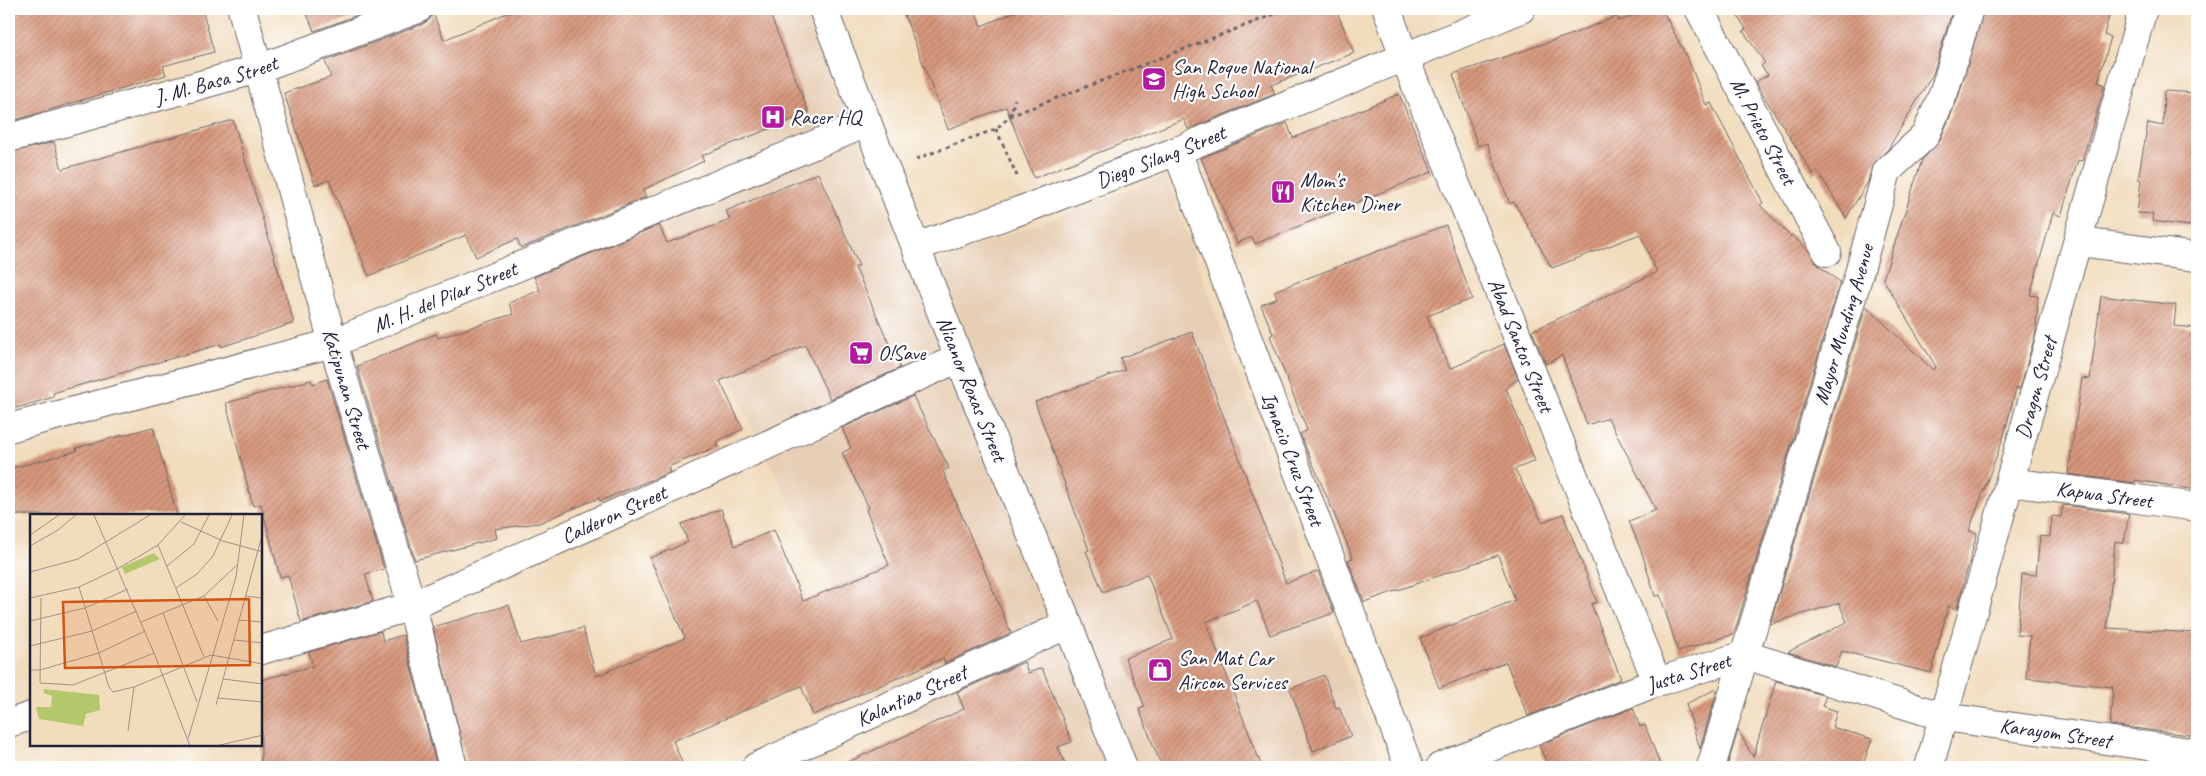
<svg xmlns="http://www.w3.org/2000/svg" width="2206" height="776" viewBox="0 0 2206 776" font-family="Caveat,sans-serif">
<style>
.built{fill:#e7cfb6}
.building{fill:url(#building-hatch)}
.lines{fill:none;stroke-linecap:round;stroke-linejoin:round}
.minor-casing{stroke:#6a6368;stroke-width:30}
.path{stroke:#6a6368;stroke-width:3;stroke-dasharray:4 4;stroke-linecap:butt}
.minor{stroke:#fff;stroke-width:28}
.labels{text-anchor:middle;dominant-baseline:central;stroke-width:4.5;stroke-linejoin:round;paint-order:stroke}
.poi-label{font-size:21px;fill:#22223b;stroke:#fff;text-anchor:start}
.street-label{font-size:21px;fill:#22223b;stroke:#fff}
.inset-road{fill:none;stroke:#9e9288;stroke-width:1}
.view{fill:#d45411;fill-opacity:0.15;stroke:#d45411;stroke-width:2.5}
.inset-edge{fill:none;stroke:#22223b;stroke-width:2.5}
</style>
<defs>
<pattern id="building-hatch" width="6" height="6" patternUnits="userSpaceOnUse" patternTransform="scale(1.25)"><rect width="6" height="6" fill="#d8997d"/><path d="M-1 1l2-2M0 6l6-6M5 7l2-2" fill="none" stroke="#af7c68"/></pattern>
</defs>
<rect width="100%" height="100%" fill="#fff"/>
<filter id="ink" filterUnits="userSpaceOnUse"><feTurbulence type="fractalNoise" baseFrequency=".02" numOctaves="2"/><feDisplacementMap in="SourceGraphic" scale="10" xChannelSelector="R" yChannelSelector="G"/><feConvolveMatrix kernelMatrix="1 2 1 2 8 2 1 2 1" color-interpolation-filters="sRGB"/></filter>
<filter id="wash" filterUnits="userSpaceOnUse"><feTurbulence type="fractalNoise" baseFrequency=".0096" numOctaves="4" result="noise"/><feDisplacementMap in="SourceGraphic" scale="20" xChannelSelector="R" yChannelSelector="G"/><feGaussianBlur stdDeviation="1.12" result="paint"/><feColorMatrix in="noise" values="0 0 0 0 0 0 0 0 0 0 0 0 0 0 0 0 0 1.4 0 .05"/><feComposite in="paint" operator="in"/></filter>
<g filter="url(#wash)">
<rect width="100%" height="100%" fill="#f1dcbc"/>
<path class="built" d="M683 9H807L910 271 1165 176 1383 767H973L937 723 888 711 833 585 758 440 666 230 710 159 679 83 708 72Z"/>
<g id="blocks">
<g class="building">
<path d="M28 9H202L214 52 163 66 166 75 9 122V14Z"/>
<path d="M305 9H374L314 31Z"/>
<path d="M516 9H768L809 113 701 156 704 161 643 190 646 197 521 248 517 239 476 257 466 235 369 276 329 180 315 185 284 93 331 77 325 61 423 24 430 19 433 13 444 40Z"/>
<path d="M902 9H974L981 26 1022 9H1336L1354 53 1271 85 1275 94 1188 129 1184 119 1034 178 1006 107 948 129Z"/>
<path d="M1652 9H1662L1690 64 1706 105 1711 103 1763 203 1760 205 1790 236 1792 235 1809 251 1818 265 1840 282 1734 634 1678 651 1660 595 1655 596 1642 553 1629 521 1656 510 1608 418 1587 425 1562 355 1546 364 1532 331 1657 272 1640 234 1552 268 1514 202 1510 204 1487 143 1478 146 1453 74 1573 34 1617 16 1619 21Z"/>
<path d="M1733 9H1953L1933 74 1888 149 1872 166 1868 182 1846 218 1818 171 1813 174 1755 82 1768 75 1761 66 1765 63 1743 31 1746 29Z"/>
<path d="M1984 9H2111L2104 35 2111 37 2098 82 2105 85 2082 161 2078 160 2061 216 2053 213 2030 295 2038 296 2036 332 2020 389 2016 388 2004 435 1969 531 1977 533 1957 609 1948 606 1931 673 1842 651 1836 667 1788 652 1847 622 1839 603 1770 624 1866 306 1933 370 1936 367 1883 279 1922 160 1939 142 1958 98Z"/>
<path d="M2164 91 2197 93V227L2152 221 2153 214 2137 213 2141 180 2138 179 2148 123 2163 126Z"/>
<path d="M1399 94 1432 172 1255 244 1252 237 1237 243 1201 158 1287 123 1293 138Z"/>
<path d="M233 120 294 323 221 347V344L53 393 54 397 9 410V153L54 142 62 169Z"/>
<path d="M818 173 859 266 855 267 900 368 830 399 805 345 720 381 743 429 716 442 718 446 668 467 670 472 600 501 599 498 539 523 495 529 497 538 415 560 357 366 436 334 438 338 513 314 509 303 540 290 534 277 659 225 667 243 730 220 726 211Z"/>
<path d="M1446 225 1472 299 1427 316 1450 369 1504 344 1518 379 1506 388 1535 461 1515 469 1542 522 1563 514 1597 602 1591 604 1621 679 1528 716 1506 662 1439 688 1420 638 1515 600 1498 555 1364 602 1348 560 1353 558 1300 434 1307 430 1270 336 1273 334 1261 305 1277 298 1274 291Z"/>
<path d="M2101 296 2176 305 2174 326 2197 328V490L2135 480V483L2068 474 2082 378 2090 379Z"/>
<path d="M1192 332 1286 583 1318 571 1334 613 1270 635 1257 601 1206 622 1262 767H1162L1139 709 1145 707 1125 658 1173 639 1147 574 1103 592 1086 551 1089 550 1035 402 1125 370 1120 358Z"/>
<path d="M327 379 384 569 365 574 373 601 301 622 288 575 280 577 261 504 253 506 226 403 311 380 313 384Z"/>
<path d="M913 396 949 468 943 471 1011 633 945 663 943 658 813 715 801 686 673 741 684 767H468L433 627 509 605 521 644 583 628 596 676 685 638 650 558 688 542 681 524 721 509 735 546 774 530 803 601 889 565 866 510 869 508 842 453 851 448 842 428Z"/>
<path d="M153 427 177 515H9V469L77 451 76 448Z"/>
<path d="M2063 505 2129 514 2124 543 2115 541 2107 628 2197 633V736L2110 725 2113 687 2026 678 2030 636 2017 635 2022 574 2036 575 2040 536 2050 537 2052 516 2061 517Z"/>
<path d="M381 631 383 641 403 635 437 767H261V680L313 666 309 652Z"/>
<path d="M1024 662 1028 673 1042 668 1072 742 1058 747 1067 767H837L964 709 957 692Z"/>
<path d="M1324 675 1336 708 1339 707 1351 736 1313 751 1290 689Z"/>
<path d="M1776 681 1826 696 1822 706 1837 711 1832 727 1872 739 1862 767H1727L1738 730 1753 757Z"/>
<path d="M1716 689 1717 691 1700 749 1686 704Z"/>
<path d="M1633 708 1640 727 1645 725 1661 767H1548L1539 745Z"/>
</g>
</g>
</g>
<g filter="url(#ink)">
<use href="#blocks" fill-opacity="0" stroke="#6a6368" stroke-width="1"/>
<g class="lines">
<defs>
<g id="minor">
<path id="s1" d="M242 9 333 343 412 606 453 767"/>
<path id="s2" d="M823 9 959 358 1068 624 1123 767"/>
<path id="s3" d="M1387 9 1404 56 1657 682"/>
<path id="s4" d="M1699 9 1827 252"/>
<path id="s5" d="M9 138 258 69 418 9"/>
<path id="s6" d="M1177 151 1409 767"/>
<path d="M2079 242 2197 257"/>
<path id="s7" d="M916 247 1030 207 1177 151 1521 9"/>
<path id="s8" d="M9 428 333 343 867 123"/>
<path id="s9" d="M2010 482 2197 507"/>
<path id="s10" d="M261 650 412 606 959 358"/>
<path d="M9 723 31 716"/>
<path id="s11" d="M756 767 1068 624"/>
<path id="s12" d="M1440 767 1657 682 1745 655 1944 717 2197 753"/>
<path id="s13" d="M1711 767 1858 277 1887 171 1925 136 1944 92 1969 9"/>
<path id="s14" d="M1929 767 2143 9"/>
</g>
</defs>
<use href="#minor" class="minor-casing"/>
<g class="path">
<path d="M1010 116 1015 99"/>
<path d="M996 129 1017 176"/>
<path d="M916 159 996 129 1010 116 1288 9"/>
</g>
<use href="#minor" class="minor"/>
</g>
</g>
<defs>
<symbol id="school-square" viewBox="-11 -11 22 22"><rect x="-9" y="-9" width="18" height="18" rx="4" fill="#b5179e" stroke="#fff"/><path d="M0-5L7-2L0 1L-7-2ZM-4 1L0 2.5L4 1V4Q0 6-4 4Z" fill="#fff"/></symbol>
<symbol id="hospital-square" viewBox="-11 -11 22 22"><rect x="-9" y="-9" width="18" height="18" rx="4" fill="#b5179e" stroke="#fff"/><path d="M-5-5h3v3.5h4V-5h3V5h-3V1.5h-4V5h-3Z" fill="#fff"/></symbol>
<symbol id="restaurant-square" viewBox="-11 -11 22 22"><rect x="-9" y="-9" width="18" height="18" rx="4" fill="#b5179e" stroke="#fff"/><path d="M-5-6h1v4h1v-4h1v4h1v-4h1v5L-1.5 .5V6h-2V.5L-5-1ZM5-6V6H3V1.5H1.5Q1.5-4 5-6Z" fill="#fff"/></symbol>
<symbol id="supermarket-square" viewBox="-11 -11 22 22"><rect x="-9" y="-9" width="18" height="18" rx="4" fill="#b5179e" stroke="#fff"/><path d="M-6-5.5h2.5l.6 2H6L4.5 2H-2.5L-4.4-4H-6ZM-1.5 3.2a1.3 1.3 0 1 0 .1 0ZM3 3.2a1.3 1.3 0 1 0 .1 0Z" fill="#fff"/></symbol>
<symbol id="shop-square" viewBox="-11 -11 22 22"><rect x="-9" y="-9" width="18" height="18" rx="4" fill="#b5179e" stroke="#fff"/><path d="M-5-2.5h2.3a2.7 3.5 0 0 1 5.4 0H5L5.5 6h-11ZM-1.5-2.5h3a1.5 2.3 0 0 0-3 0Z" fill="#fff"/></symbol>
</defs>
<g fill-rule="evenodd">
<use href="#school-square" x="1140" y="65" width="28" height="28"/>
<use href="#hospital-square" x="759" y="103" width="28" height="28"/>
<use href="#restaurant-square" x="1269" y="178" width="28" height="28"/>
<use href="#supermarket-square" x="847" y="339" width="28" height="28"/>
<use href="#shop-square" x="1146" y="656" width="28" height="28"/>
</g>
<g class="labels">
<g class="poi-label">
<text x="1172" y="67">San Roque National<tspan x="1172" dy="24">High School</tspan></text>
<text x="790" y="117">Racer HQ</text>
<text x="1300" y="180">Mom's<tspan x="1300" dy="24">Kitchen Diner</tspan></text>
<text x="878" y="353">O!Save</text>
<text x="1178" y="658">San Mat Car<tspan x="1178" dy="24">Aircon Services</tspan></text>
</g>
<g class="street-label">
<text stroke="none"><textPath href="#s5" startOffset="215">J. M. Basa Street</textPath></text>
<text stroke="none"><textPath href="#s4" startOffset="138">M. Prieto Street</textPath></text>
<text stroke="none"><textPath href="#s7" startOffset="261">Diego Silang Street</textPath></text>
<text stroke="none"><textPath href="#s8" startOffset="456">M. H. del Pilar Street</textPath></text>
<text stroke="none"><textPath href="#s13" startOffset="462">Mayor Munding Avenue</textPath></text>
<text stroke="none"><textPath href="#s3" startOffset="362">Abad Santos Street</textPath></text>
<text stroke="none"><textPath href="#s1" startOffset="394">Katipunan Street</textPath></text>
<text stroke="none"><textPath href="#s2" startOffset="408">Nicanor Roxas Street</textPath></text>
<text stroke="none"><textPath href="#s14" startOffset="394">Dragon Street</textPath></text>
<text stroke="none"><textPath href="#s6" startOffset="329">Ignacio Cruz Street</textPath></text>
<text stroke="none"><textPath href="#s9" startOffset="95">Kapwa Street</textPath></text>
<text stroke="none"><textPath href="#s10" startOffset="379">Calderon Street</textPath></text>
<text stroke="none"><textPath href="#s12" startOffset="266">Justa Street</textPath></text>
<text stroke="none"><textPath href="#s11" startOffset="171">Kalantiao Street</textPath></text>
<text stroke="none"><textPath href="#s12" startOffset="646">Karayom Street</textPath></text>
</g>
</g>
<g transform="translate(30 514)">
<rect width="232" height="232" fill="#f1dcbc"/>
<path d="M14 175 69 181 70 196 56 200 53 212 9 205 6 193H21L22 182 14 179Z" fill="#b3c76b"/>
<path d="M124 39 130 45 95 60 92 53Z" fill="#b3c76b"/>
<path class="inset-road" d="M64 1 124 139 160 232M151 8 193 27 233 38M0 21 29 1M128 31 174 143M0 32 28 16 46 1M137 52 164 30 179 1M0 58 48 45 120 1M49 73 79 173 83 178 104 173 181 141 233 150M146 74 167 60 183 42 202 1M174 82 188 107M215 82 233 84M0 84 49 73 89 54 128 31 155 1M11 84 10 169 43 171 124 139M133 99 167 188M209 106 233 108M0 107 55 94 98 75M111 108 174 82 207 51M204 126 233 129M0 132 62 117 107 97M0 156H10L69 139 115 117M193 165 233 170M188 184 233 188M186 191 233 18M98 217 104 173M158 225 206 63 214 1M186 232 233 221"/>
<path class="view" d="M219 85 220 151 35 154 33 88Z"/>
<rect width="232" height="232" class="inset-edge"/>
</g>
<rect width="2206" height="776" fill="none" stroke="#fff" stroke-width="30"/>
</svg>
